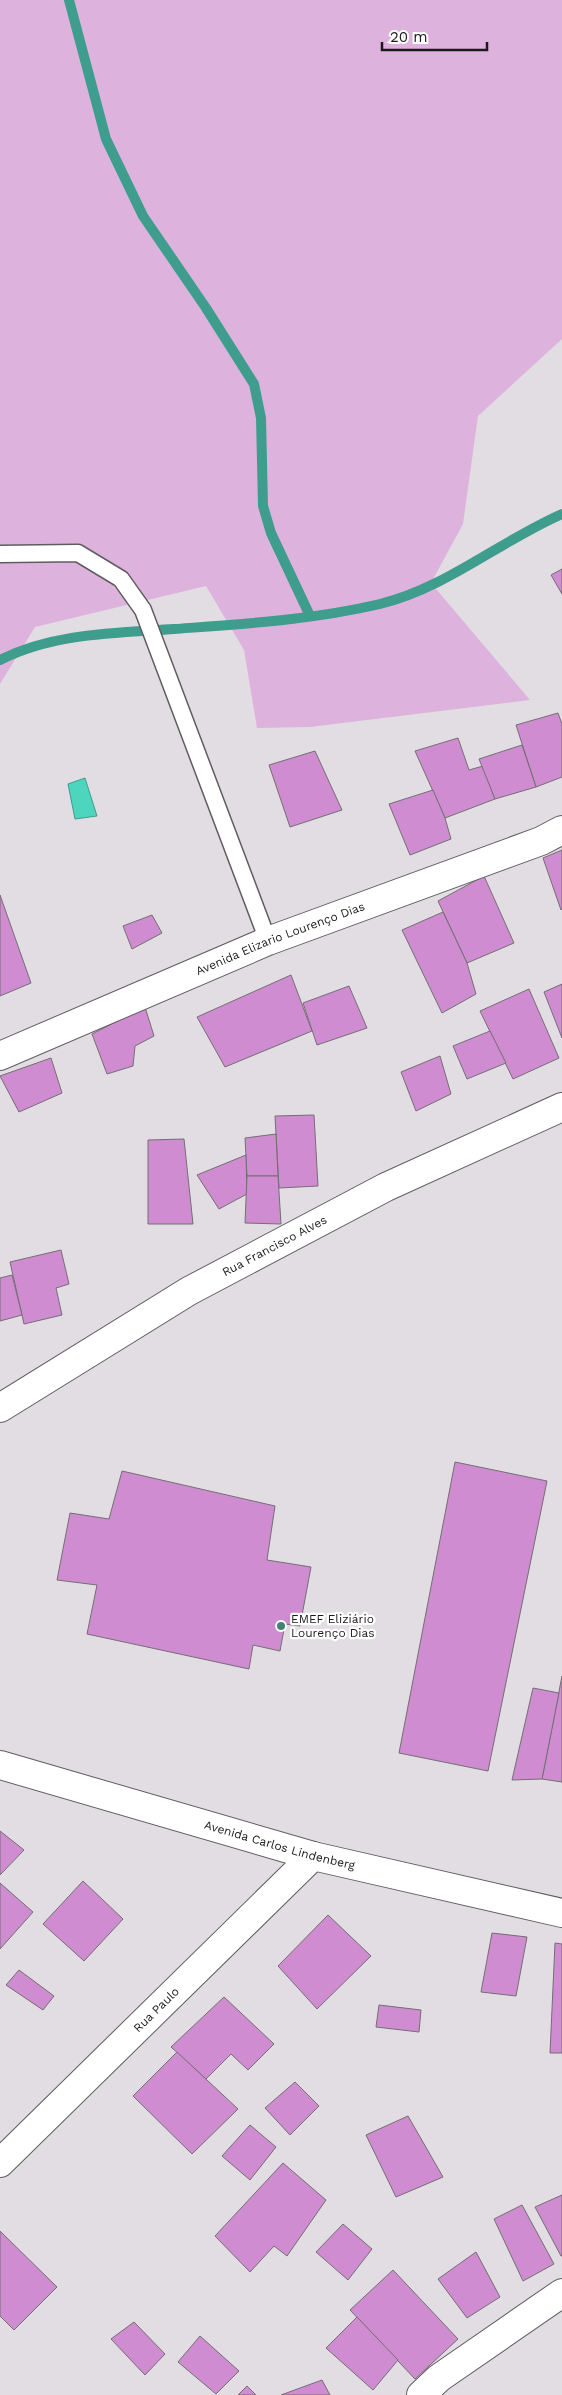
<svg xmlns="http://www.w3.org/2000/svg" width="562" height="2395" viewBox="0 0 562 2395" font-family="'Work Sans',sans-serif">
<style>
.green{fill:#ddb3dd}
.water{fill:#4ed5bd;stroke:#3f9d8d}
.lines{fill:none;stroke-linecap:round;stroke-linejoin:round}
.stream{stroke:#3f9d8d;stroke-width:10}
.building{fill:#cf8cd1;stroke:#736f73}
.service-casing{stroke:#605c60;stroke-width:19}
.minor-casing{stroke:#605c60;stroke-width:30}
.tertiary-casing{stroke:#605c60;stroke-width:30}
.service{stroke:#fff;stroke-width:16}
.minor{stroke:#fff;stroke-width:28}
.tertiary{stroke:#fff;stroke-width:28}
.poi-dot{fill:#418477;stroke:#fff;stroke-width:2}
.labels{text-anchor:middle;dominant-baseline:central;stroke-width:4.5;stroke-linejoin:round;paint-order:stroke}
.street-label{font-size:12px;fill:#1c1b1c;stroke:#fff}
.poi-label{font-size:12px;fill:#1c1b1c;stroke:#fff;text-anchor:start}
</style>
<rect width="100%" height="100%" fill="#e2dde2"/>
<path class="green" d="M0 0H562V339L478 416 463 524 431 583 530 700 310 727 257 728 244 650 206 586 35 627 0 684Z"/>
<path class="water" d="M85 778 97 816 75 819 68 784Z"/>
<g class="lines">
<g class="stream">
<path d="M69 0 106 139 143 216 206 308 254 384 261 418 263 506 271 533 310 616"/>
<path d="M0 660C53 633 115 633 174 629 243 624 312 620 380 604 446 588 500 541 562 514"/>
</g>
</g>
<g class="building">
<path d="M562 569V594L551 575Z"/>
<path d="M558 713 562 724V777L536 787 516 725Z"/>
<path d="M458 738 469 770 483 766 495 799 445 818 415 751Z"/>
<path d="M522 745 536 787 495 799 479 759Z"/>
<path d="M315 751 342 810 290 827 269 765Z"/>
<path d="M433 790 445 818 451 839 410 855 389 804Z"/>
<path d="M562 850V909L561 910 543 858Z"/>
<path d="M484 876 514 943 467 963 438 901Z"/>
<path d="M0 895 31 983 0 996Z"/>
<path d="M443 912 467 963 476 994 442 1013 402 930Z"/>
<path d="M152 915 162 933 132 949 123 926Z"/>
<path d="M291 975 312 1031 225 1067 197 1017Z"/>
<path d="M562 984V1038L544 992Z"/>
<path d="M349 986 367 1028 317 1045 303 1003Z"/>
<path d="M529 989 559 1058 513 1079 480 1011Z"/>
<path d="M145 1007 154 1036 135 1046 133 1066 107 1074 92 1034Z"/>
<path d="M490 1031 506 1063 467 1079 453 1046Z"/>
<path d="M440 1056 451 1094 416 1111 401 1072Z"/>
<path d="M51 1058 62 1093 19 1112 0 1076Z"/>
<path d="M314 1115 318 1186 279 1188 275 1116Z"/>
<path d="M276 1134 278 1176H247L245 1138Z"/>
<path d="M184 1139 193 1224H148V1140Z"/>
<path d="M246 1155 247 1194 219 1209 197 1175Z"/>
<path d="M247 1176H278L281 1224 245 1223Z"/>
<path d="M61 1250 69 1284 56 1288 62 1315 24 1324 10 1262Z"/>
<path d="M12 1275 22 1315 0 1321V1278Z"/>
<path d="M455 1462 547 1481 488 1771 399 1753Z"/>
<path d="M122 1471 275 1506 267 1560 311 1567 300 1626 285 1624 280 1651 253 1645 249 1669 87 1634 97 1585 57 1580 70 1513 109 1519Z"/>
<path d="M562 1676V1782L542 1779Z"/>
<path d="M533 1688 559 1693 542 1779 512 1780Z"/>
<path d="M0 1831 24 1850 0 1875Z"/>
<path d="M83 1881 123 1919 84 1961 43 1924Z"/>
<path d="M0 1883 33 1912 0 1949Z"/>
<path d="M328 1915 371 1956 317 2009 278 1966Z"/>
<path d="M492 1933 527 1937 516 1996 481 1992Z"/>
<path d="M555 1943 562 1944V2053H550Z"/>
<path d="M19 1970 54 1996 43 2010 6 1985Z"/>
<path d="M224 1997 274 2044 248 2070 231 2054 206 2079 171 2047Z"/>
<path d="M379 2005 421 2010 419 2032 376 2027Z"/>
<path d="M177 2052 238 2109 192 2154 133 2096Z"/>
<path d="M295 2082 319 2106 290 2135 265 2108Z"/>
<path d="M408 2116 443 2177 396 2197 366 2135Z"/>
<path d="M250 2125 276 2147 250 2180 222 2156Z"/>
<path d="M283 2163 326 2200 287 2256 274 2246 250 2272 215 2236Z"/>
<path d="M562 2195V2256H561L535 2207Z"/>
<path d="M522 2205 554 2264 523 2281 494 2219Z"/>
<path d="M343 2224 372 2249 348 2280 316 2252Z"/>
<path d="M0 2231 57 2287 14 2330 0 2316Z"/>
<path d="M476 2252 500 2297 467 2318 438 2279Z"/>
<path d="M393 2270 458 2339 415 2379 350 2310Z"/>
<path d="M357 2317 398 2360 373 2390 326 2348Z"/>
<path d="M134 2322 165 2354 145 2375 111 2339Z"/>
<path d="M200 2336 239 2371 216 2394 178 2362Z"/>
<path d="M322 2380 330 2395H281Z"/>
<path d="M247 2386 256 2395H238Z"/>
</g>
<g class="lines">
<defs>
<path id="service" d="M0 554 78 553 121 579 143 610 268 941"/>
<g id="minor">
<path id="s1" d="M0 1408 189 1291 386 1187 562 1107"/>
<path id="s2" d="M0 2163 313 1856"/>
</g>
<g id="tertiary">
<path id="s3" d="M0 1056 268 941 541 841 562 830"/>
<path id="s4" d="M0 1765 313 1856 562 1913"/>
<path d="M421 2395 439 2378 562 2293"/>
</g>
</defs>
<use href="#service" class="service-casing"/>
<use href="#minor" class="minor-casing"/>
<use href="#tertiary" class="tertiary-casing"/>
<use href="#service" class="service"/>
<use href="#minor" class="minor"/>
<use href="#tertiary" class="tertiary"/>
</g>
<circle class="poi-dot" cx="281" cy="1626" r="5"/>
<g class="labels">
<g class="street-label">
<text stroke="none"><textPath href="#s3" startOffset="304">Avenida Elizario Lourenço Dias</textPath></text>
<text stroke="none"><textPath href="#s1" startOffset="319">Rua Francisco Alves</textPath></text>
<text stroke="none"><textPath href="#s4" startOffset="291">Avenida Carlos Lindenberg</textPath></text>
<text stroke="none"><textPath href="#s2" startOffset="219">Rua Paulo</textPath></text>
</g>
<g class="poi-label">
<text x="291" y="1619">EMEF Eliziário<tspan x="291" dy="14">Lourenço Dias</tspan></text>
</g>
</g>
<path d="M382 42v8h105v-8" fill="none" stroke="#1c1b1c" stroke-width="2.5"/>
<text x="390" y="42" font-size="15" fill="#1c1b1c" stroke="#ffffff" stroke-width="4" paint-order="stroke">20 m</text>
</svg>
